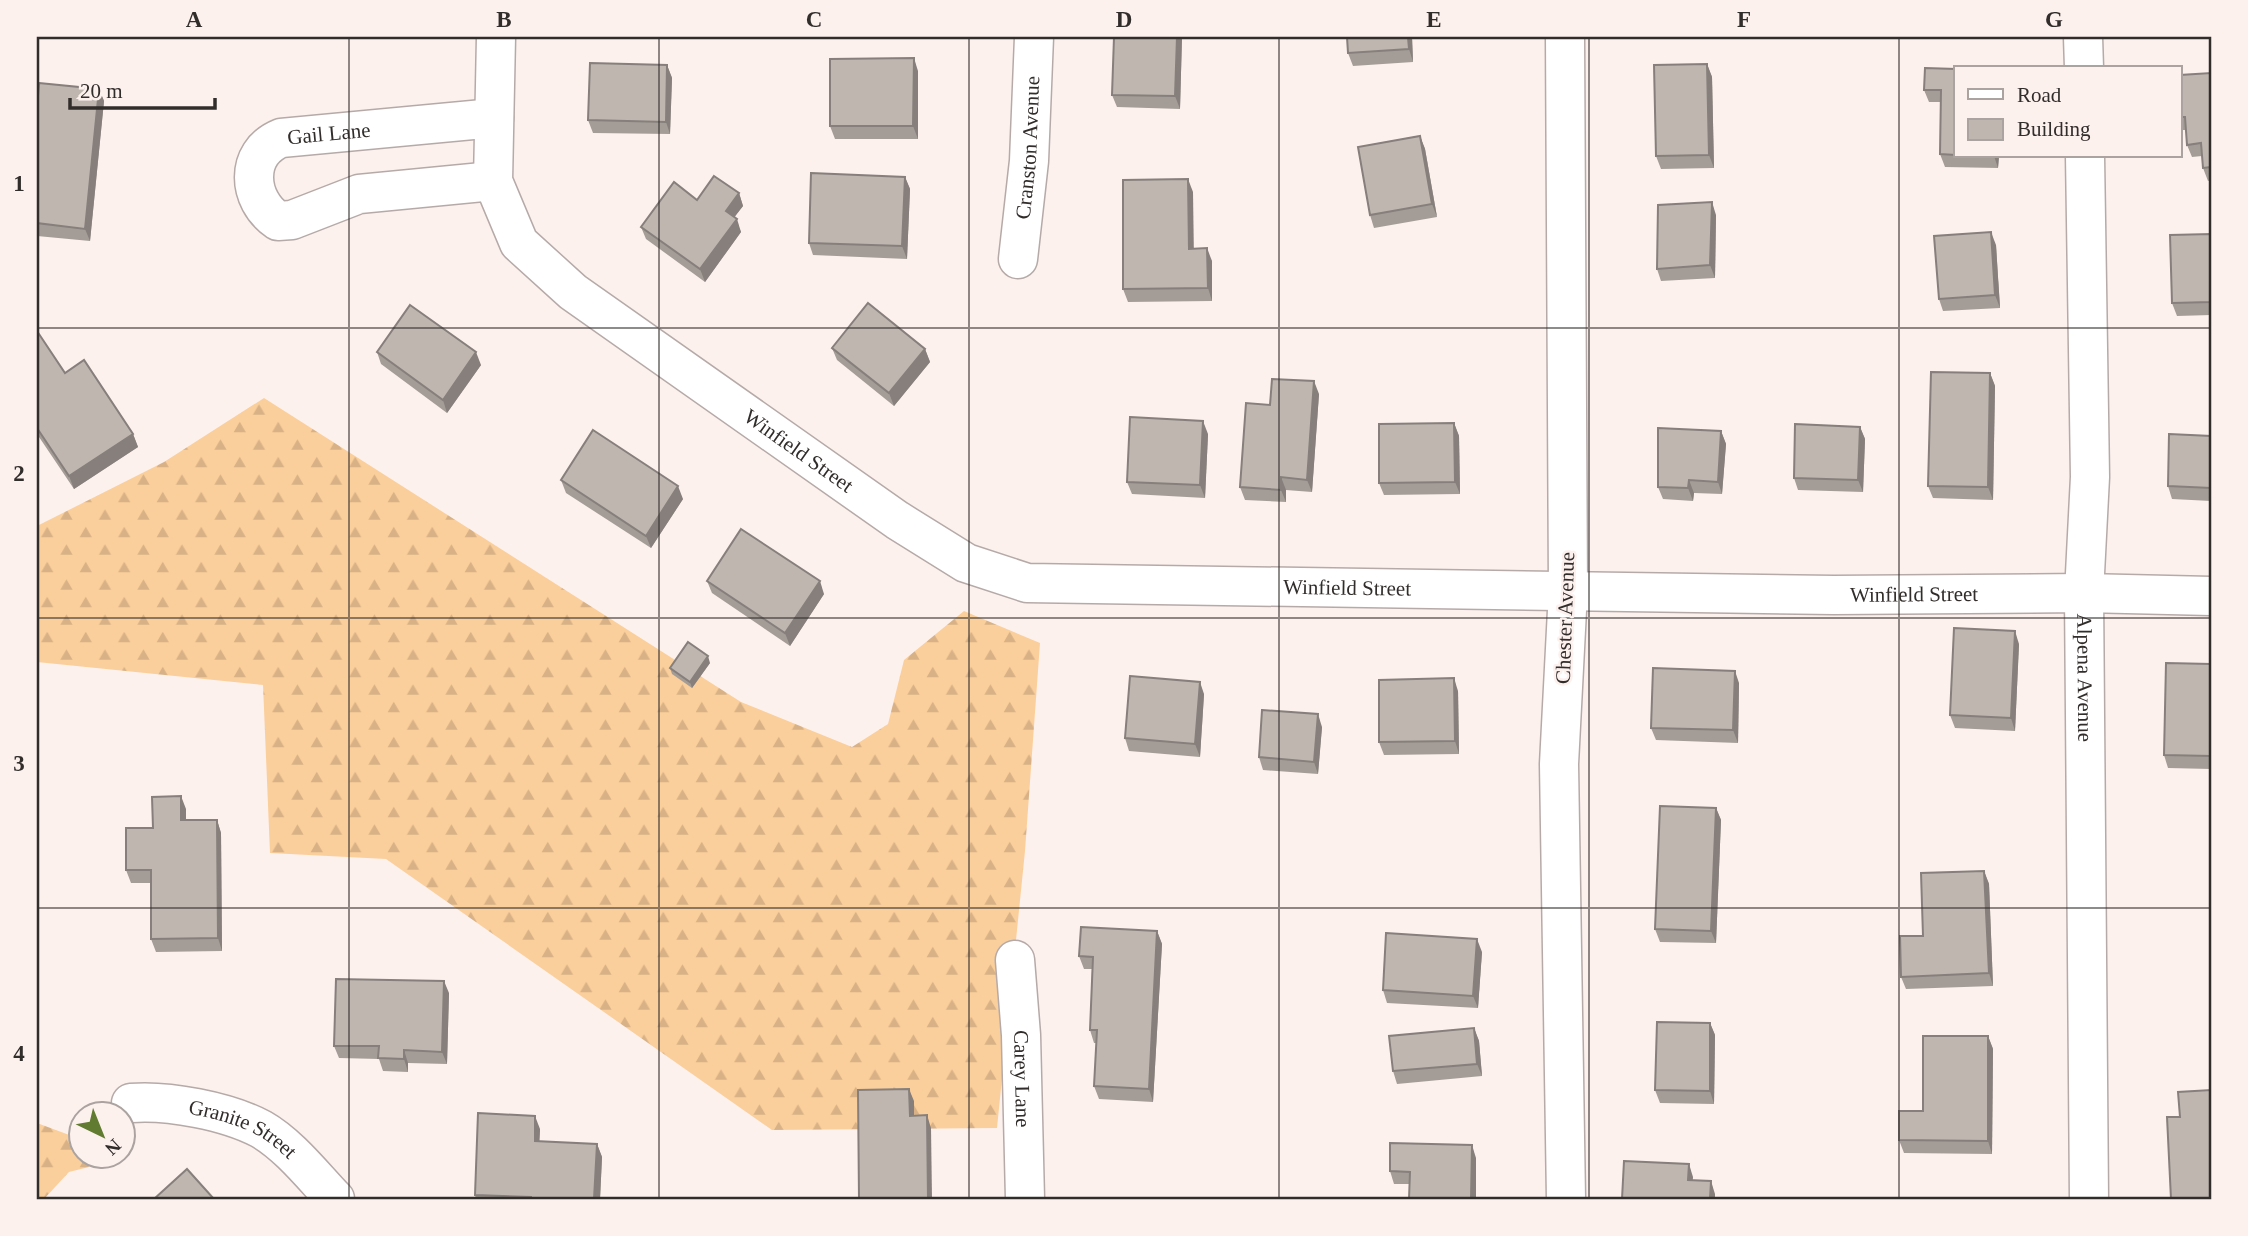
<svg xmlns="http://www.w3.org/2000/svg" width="2248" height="1236" viewBox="0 0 2248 1236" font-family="Georgia,serif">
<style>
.forest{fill:url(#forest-firs)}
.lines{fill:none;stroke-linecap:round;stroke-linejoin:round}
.minor-casing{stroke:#b6aaa8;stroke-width:41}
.minor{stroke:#fff;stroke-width:38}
.wall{fill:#a49d97}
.shaded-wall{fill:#867f7b}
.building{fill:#bfb6b0;stroke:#867f7b;stroke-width:2}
.grid{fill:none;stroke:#312d2b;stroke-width:2;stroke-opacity:0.55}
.labels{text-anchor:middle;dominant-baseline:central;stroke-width:5;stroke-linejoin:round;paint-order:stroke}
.street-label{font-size:21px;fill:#312d2b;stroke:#fdf1ee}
.neatline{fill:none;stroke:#312d2b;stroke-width:2.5}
.grid-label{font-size:23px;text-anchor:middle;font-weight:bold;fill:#312d2b}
</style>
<defs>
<pattern id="forest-firs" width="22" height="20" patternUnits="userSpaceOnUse" patternTransform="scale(1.75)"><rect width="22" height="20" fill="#fbcf9b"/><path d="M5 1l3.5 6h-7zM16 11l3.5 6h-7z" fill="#d8b286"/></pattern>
</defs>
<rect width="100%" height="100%" fill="#fdf1ee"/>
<g class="forest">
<path d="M264 398 741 702 852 747 888 724 904 660 964 611 1040 643 1025 851 997 1128 772 1130 386 859 270 853 263 685 37 662V526L164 462Z"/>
<path d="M37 1123 72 1136 89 1167 69 1172 44 1199H37Z"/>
</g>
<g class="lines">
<defs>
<g id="minor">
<path id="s1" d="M496 37 493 181 519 243 573 292 897 520 966 563 1027 583 1834 595 2084 593 2211 596"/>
<path d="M1565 37 1568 591 1559 764 1566 1199"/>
<path d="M2083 37 2084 68"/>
<path id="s2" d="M2085 156 2090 477 2084 593 2089 1199"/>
<path id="s3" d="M493 181 359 194 292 220 278 221C247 200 244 153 281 138L494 118"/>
<path id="s4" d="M1018 259 1029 161 1034 37"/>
<path id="s5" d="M1015 960 1021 1035 1025 1199"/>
<path id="s6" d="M131 1103C168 1100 227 1111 261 1129 289 1145 313 1176 335 1199"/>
</g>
</defs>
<use href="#minor" class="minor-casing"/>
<use href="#minor" class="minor"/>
</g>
<g class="wall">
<path d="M1182 37 1180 109 1117 107 1112 95Z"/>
<path d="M1347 37H1412L1413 62 1353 66 1348 53Z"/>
<path d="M1707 64 1712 77 1714 168 1661 169 1656 156Z"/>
<path d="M667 65 672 78 670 134 593 133 588 120Z"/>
<path d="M1956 69V156H1999L1998 168 1945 167 1940 154 1941 102H1929L1924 90Z"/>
<path d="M918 71V139H835L830 126Z"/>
<path d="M2211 73V180L2208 181 2203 168 2202 156 2192 157 2187 145 2186 130H2180V102L2182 101Z"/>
<path d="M99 89 104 101 90 241 37 236V108Z"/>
<path d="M1420 136 1425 149 1437 217 1374 228 1370 215Z"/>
<path d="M905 177 910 189 907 259 813 255 809 243Z"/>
<path d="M1193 192V249L1212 261V301L1128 302 1123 289Z"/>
<path d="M739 193 743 206 734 217 741 232 705 282 646 239 641 227 697 200Z"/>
<path d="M1716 215 1715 278 1661 281 1657 269Z"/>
<path d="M2211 234V315L2177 316 2172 303Z"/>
<path d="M1996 245 2000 308 1943 311 1939 299Z"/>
<path d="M37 336 65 373 133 434 138 447 74 489 37 434Z"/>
<path d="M832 348 925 349 930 362 894 406 837 360Z"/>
<path d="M377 352 481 365 447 413 381 364Z"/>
<path d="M1990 373 1995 386 1993 500 1933 498 1928 486Z"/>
<path d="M1319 394 1312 492 1286 490V502L1245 500 1240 487 1270 405Z"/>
<path d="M1454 423 1459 436 1460 494 1384 495 1379 483Z"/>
<path d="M1860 427 1865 439 1863 492 1798 490 1794 478Z"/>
<path d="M1721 431 1726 444 1722 494 1694 493 1693 501 1663 499 1658 487Z"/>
<path d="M1208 434 1205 498 1132 494 1127 482Z"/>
<path d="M2211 436V501L2172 499 2168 486Z"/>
<path d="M561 480 683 499 651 548 566 493Z"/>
<path d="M707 581 824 594 790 646 712 593Z"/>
<path d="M2019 644 2015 731 1955 728 1950 715Z"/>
<path d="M710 663 692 688 672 674 670 668Z"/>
<path d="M2211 664V769L2168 768 2164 755Z"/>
<path d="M1739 683 1738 743 1656 740 1651 728Z"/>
<path d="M1458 691 1459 754 1384 755 1379 742Z"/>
<path d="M1204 694 1200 757 1129 751 1125 738Z"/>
<path d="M1322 727 1318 774 1263 770 1259 757Z"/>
<path d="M1716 808 1721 820 1716 943 1660 942 1655 929Z"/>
<path d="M186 809V820H217L221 833 222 951 156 952 151 939V883H131L126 870 153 828Z"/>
<path d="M1984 871 1989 884 1993 986 1906 989 1901 977Z"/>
<path d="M1157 931 1162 944 1153 1102 1099 1099 1094 1086 1097 1043H1094L1090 1030 1092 969H1084L1079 956Z"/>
<path d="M1482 952 1478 1008 1387 1003 1383 990Z"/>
<path d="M449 993 447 1064 408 1063V1072L383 1071 379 1059 339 1058 334 1046Z"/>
<path d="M1710 1023 1715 1035 1714 1104 1660 1103 1655 1090Z"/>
<path d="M1474 1028 1479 1041 1482 1076 1397 1084 1393 1071Z"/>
<path d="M1988 1036 1993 1049 1992 1154 1904 1153 1899 1140 1923 1111Z"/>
<path d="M540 1129 539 1141 597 1144 602 1157 600 1199H476L475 1195Z"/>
<path d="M1476 1158 1410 1184H1394L1390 1171Z"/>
</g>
<g class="shaded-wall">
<path d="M1177 37H1182L1180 109 1175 96Z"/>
<path d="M1408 37H1412L1413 62 1409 49Z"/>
<path d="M914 58 918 71V139L913 126Z"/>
<path d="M1707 64 1712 77 1714 168 1709 155Z"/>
<path d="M667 65 672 78 670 134 666 122Z"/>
<path d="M99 89 104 101 90 241 85 229Z"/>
<path d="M1420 136 1425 149 1437 217 1432 204Z"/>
<path d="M1994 156H1999L1998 168Z"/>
<path d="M905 177 910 189 907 259 902 246Z"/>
<path d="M1188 179 1193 192 1194 261 1189 249Z"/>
<path d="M739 193 743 206 730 223 726 211Z"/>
<path d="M1712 202 1716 215 1715 278 1710 265Z"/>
<path d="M737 219 741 232 705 282 700 269Z"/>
<path d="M1991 232 1996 245 2000 308 1995 295Z"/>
<path d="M1207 248 1212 261V301L1208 288Z"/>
<path d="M925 349 930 362 894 406 889 393Z"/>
<path d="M476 352 481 365 447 413 443 400Z"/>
<path d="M1990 373 1995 386 1993 500 1988 487Z"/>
<path d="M1314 381 1319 394 1312 492 1307 480Z"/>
<path d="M1203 421 1208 434 1205 498 1200 485Z"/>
<path d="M1454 423 1459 436 1460 494 1455 482Z"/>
<path d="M1860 427 1865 439 1863 492 1858 480Z"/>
<path d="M1721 431 1726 444 1722 494 1718 482Z"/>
<path d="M133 434 138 447 74 489 69 476Z"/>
<path d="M1281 477 1286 490V502L1281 490Z"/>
<path d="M1689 480 1694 493 1693 501 1688 488Z"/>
<path d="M678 486 683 499 651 548 646 536Z"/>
<path d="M820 581 824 594 790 646 785 633Z"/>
<path d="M2015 631 2019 644 2015 731 2011 718Z"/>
<path d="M708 656 710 663 692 688 690 682Z"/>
<path d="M1735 671 1739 683 1738 743 1733 730Z"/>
<path d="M1454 678 1458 691 1459 754 1455 741Z"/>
<path d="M1200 682 1204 694 1200 757 1195 744Z"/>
<path d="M1318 714 1322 727 1318 774 1314 762Z"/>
<path d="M181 796 186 809V833L181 820Z"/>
<path d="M1716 808 1721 820 1716 943 1711 931Z"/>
<path d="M217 820 221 833 222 951 218 938Z"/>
<path d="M1984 871 1989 884 1993 986 1989 973Z"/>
<path d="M1157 931 1162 944 1153 1102 1149 1089Z"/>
<path d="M1477 939 1482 952 1478 1008 1473 996Z"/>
<path d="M444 981 449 993 447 1064 442 1052Z"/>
<path d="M1710 1023 1715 1035 1714 1104 1710 1091Z"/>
<path d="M1474 1028 1479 1041 1482 1076 1477 1064Z"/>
<path d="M1988 1036 1993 1049 1992 1154 1988 1141Z"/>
<path d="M404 1050 408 1063V1072L404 1059Z"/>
<path d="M909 1089 914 1101V1128L910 1116Z"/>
<path d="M927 1115 931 1128 932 1199H928Z"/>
<path d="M535 1116 540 1129 539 1153 535 1141Z"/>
<path d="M597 1144 602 1157 600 1199H594Z"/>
<path d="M1472 1145 1476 1158V1199H1471Z"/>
<path d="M1689 1164 1693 1177 1692 1193 1688 1180Z"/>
<path d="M1711 1181 1715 1194V1199H1710Z"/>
</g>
<g class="building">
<path d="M1114 37H1177L1175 96 1112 95Z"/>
<path d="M1347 37H1408L1409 49 1348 53Z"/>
<path d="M914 58 913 126H830V59Z"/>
<path d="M590 63 667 65 666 122 588 120Z"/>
<path d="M1707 64 1709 155 1656 156 1654 65Z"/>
<path d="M1925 68 1956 69V155L1940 154 1941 90H1924Z"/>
<path d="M2211 73V167L2203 168 2201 143 2187 145 2185 117H2180V102L2182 101 2180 75Z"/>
<path d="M39 83 99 89 85 229 37 223V108Z"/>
<path d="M1420 136 1432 204 1370 215 1358 147Z"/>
<path d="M811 173 905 177 902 246 809 243Z"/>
<path d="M714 176 739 193 726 211 737 219 700 269 641 227 674 182 697 200Z"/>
<path d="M1188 179 1189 249 1207 248 1208 288 1123 289V180Z"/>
<path d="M1712 202 1710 265 1657 269 1658 205Z"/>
<path d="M1991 232 1995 295 1939 299 1934 236Z"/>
<path d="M2211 234V302L2172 303 2170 235Z"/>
<path d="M868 303 925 349 889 393 832 348Z"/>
<path d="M410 305 476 352 443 400 377 352Z"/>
<path d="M39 334 65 373 84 360 133 434 69 476 37 428V336Z"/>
<path d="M1931 372 1990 373 1988 487 1928 486Z"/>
<path d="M1272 379 1314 381 1307 480 1281 477V490L1240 487 1246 403 1270 405Z"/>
<path d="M1130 417 1203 421 1200 485 1127 482Z"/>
<path d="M1454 423 1455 482 1379 483V424Z"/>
<path d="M1795 424 1860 427 1858 480 1794 478Z"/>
<path d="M1658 428 1721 431 1718 482 1689 480 1688 488 1658 487Z"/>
<path d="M593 430 678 486 646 536 561 480Z"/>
<path d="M2169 434 2211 436V488L2168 486Z"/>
<path d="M741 529 820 581 785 633 707 581Z"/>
<path d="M1954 628 2015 631 2011 718 1950 715Z"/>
<path d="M688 642 708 656 690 682 670 668Z"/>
<path d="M2166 663 2211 664V756L2164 755Z"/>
<path d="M1653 668 1735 671 1733 730 1651 728Z"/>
<path d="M1130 676 1200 682 1195 744 1125 738Z"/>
<path d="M1454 678 1455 741 1379 742V680Z"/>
<path d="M1262 710 1318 714 1314 762 1259 757Z"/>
<path d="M181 796V820H217L218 938 151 939V870H126V828H153L152 797Z"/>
<path d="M1660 806 1716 808 1711 931 1655 929Z"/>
<path d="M1984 871 1989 973 1901 977 1900 936H1923L1921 873Z"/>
<path d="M1081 927 1157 931 1149 1089 1094 1086 1097 1030H1090L1093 957 1079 956Z"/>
<path d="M1386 933 1477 939 1473 996 1383 990Z"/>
<path d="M336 979 444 981 442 1052 404 1050V1059L378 1058 379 1046H334Z"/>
<path d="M1657 1022 1710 1023V1091L1655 1090Z"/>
<path d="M1474 1028 1477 1064 1393 1071 1389 1036Z"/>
<path d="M1923 1036H1988V1141L1899 1140V1111H1923Z"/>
<path d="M909 1089 910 1116 927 1115 928 1199H859L858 1090Z"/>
<path d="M2211 1090V1199H2171L2167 1117H2180L2178 1092Z"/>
<path d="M478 1113 535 1116V1141L597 1144 594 1199H531V1197L475 1195Z"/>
<path d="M1390 1143 1472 1145 1471 1199H1409L1410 1172 1390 1171Z"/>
<path d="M1624 1161 1689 1164 1688 1180 1711 1181 1710 1199H1622Z"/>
<path d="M187 1169 214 1199H154Z"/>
</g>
<path class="grid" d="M349 37V1199M659 37V1199M969 37V1199M1279 37V1199M1589 37V1199M1899 37V1199M37 328H2211M37 618H2211M37 908H2211"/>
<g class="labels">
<g class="street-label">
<text stroke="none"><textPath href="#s3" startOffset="371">Gail Lane</textPath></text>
<text stroke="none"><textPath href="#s4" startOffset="112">Cranston Avenue</textPath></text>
<text stroke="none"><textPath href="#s1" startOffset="560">Winfield Street</textPath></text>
<text stroke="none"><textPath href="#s1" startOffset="1146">Winfield Street</textPath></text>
<text stroke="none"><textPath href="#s1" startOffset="1713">Winfield Street</textPath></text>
<text transform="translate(1565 618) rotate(-88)">Chester Avenue</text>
<text stroke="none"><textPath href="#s2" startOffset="522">Alpena Avenue</textPath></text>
<text stroke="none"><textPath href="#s5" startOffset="119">Carey Lane</textPath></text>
<text stroke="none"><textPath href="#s6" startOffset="117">Granite Street</textPath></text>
</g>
</g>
<rect width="2248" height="1236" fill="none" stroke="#fdf1ee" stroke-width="77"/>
<rect x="1954" y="66" width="228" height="91" fill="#fdf1ee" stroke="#aba3a0" stroke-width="2"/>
<rect x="1968" y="89" width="35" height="10" fill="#ffffff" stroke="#aba3a0" stroke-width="2"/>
<text x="2017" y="102" font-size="21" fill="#312d2b">Road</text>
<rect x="1968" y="119" width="35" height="21" fill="#bfb6b0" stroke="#aba3a0" stroke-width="2"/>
<text x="2017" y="136" font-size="21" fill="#312d2b">Building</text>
<g transform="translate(102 1135) rotate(137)"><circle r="33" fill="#fdf1ee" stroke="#aba3a0" stroke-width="2"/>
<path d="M0-5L12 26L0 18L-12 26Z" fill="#617c30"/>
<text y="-10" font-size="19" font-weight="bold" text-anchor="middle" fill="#312d2b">N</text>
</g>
<path d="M70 98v10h145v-10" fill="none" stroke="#312d2b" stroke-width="3.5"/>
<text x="80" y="98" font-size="21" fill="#312d2b" stroke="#fdf1ee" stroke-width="5" paint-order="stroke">20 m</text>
<rect x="38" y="38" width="2172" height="1160" class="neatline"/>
<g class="grid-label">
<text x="194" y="27">A</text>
<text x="504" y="27">B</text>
<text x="814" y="27">C</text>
<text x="1124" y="27">D</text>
<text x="1434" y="27">E</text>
<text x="1744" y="27">F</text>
<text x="2054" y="27">G</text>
<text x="19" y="191">1</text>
<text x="19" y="481">2</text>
<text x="19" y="771">3</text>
<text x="19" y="1061">4</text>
</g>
</svg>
